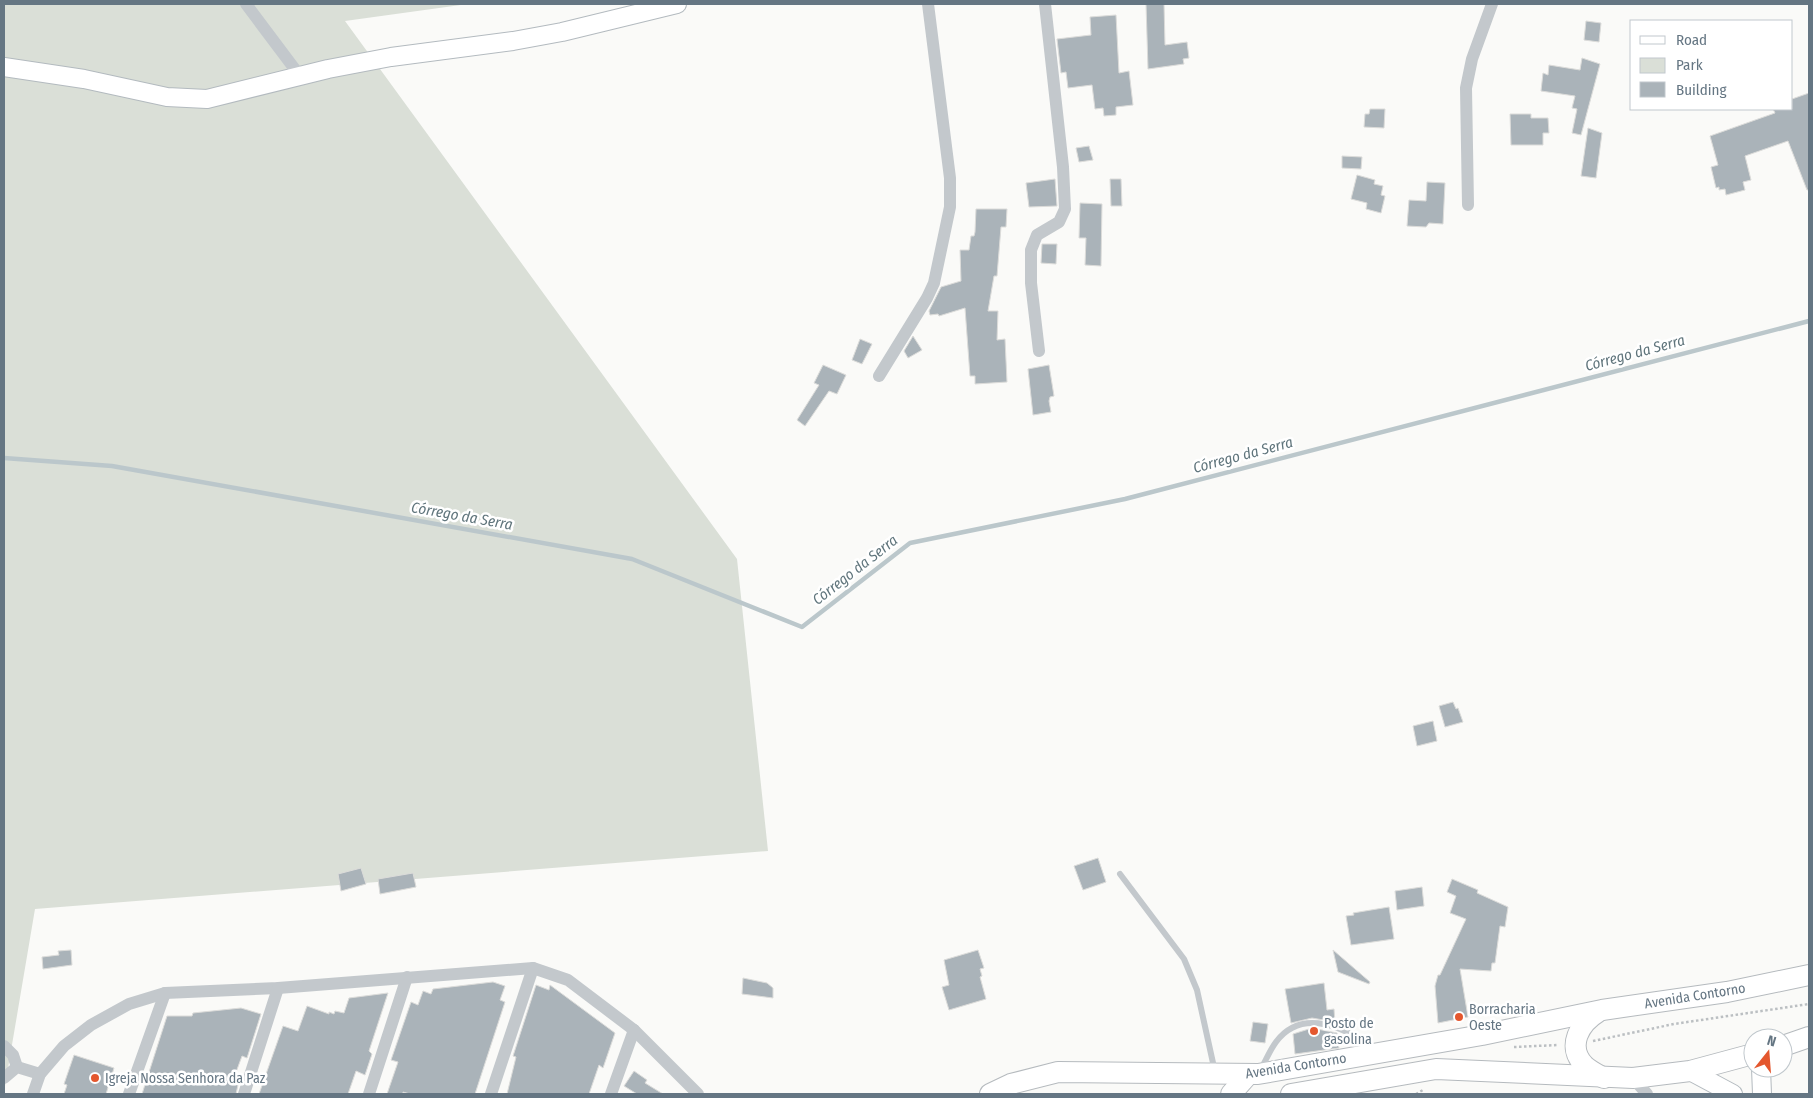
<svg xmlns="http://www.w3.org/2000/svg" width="1813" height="1098" viewBox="0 0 1813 1098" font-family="'Fira Sans Condensed',sans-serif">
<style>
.green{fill:#dadfd7}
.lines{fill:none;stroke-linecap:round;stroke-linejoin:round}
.stream{stroke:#bbc7cb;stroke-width:4.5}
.building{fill:#aab3b9;stroke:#dcdcda}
.secondary-casing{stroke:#b3babf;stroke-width:20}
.primary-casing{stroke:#b5babe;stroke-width:22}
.path{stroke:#bbbfc2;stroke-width:2.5;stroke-dasharray:2.5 2.5;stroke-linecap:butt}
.lane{stroke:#c3c8cc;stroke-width:6}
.street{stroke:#c3c8cc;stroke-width:12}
.secondary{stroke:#fff;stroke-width:18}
.primary{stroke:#fff;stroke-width:20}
.poi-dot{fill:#e4572e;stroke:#fff;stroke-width:2}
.labels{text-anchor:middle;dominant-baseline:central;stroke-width:5;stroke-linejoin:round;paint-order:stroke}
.street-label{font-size:14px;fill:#657683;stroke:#fff}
.poi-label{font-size:14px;fill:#657683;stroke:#fff;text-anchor:start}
.water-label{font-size:15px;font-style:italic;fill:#60757c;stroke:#fff}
</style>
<rect width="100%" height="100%" fill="#fafaf8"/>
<path class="green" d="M4 4H468L345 21 737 559 768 851 35 909 4 1092Z"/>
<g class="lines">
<path class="stream" d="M4 458 112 466 632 559 802 627 910 543 1125 499 1809 321"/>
</g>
<g class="building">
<path d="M1146 4H1164L1165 45 1187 42 1189 58 1183 59 1184 64 1148 69Z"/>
<path d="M1116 15 1119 73 1129 71 1133 105 1116 107V115L1104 116 1103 108 1095 109 1092 85 1068 88 1066 72 1061 73 1057 39 1091 35 1090 17Z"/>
<path d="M1586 21 1601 23 1599 42 1584 40Z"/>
<path d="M1582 58 1600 64 1581 135 1572 133 1577 109 1572 108 1575 96 1541 91 1543 73 1548 75 1549 65 1580 70Z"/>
<path d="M1809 93V190H1807L1788 141 1745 156 1751 180 1743 182 1745 190 1726 195 1725 189 1719 190V187L1716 188 1711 167 1718 165 1710 136 1775 113 1773 109H1792V99Z"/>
<path d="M1370 109H1385L1384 128 1364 127 1365 114H1369Z"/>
<path d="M1510 114H1531V118H1548L1549 133H1543V145H1511Z"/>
<path d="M1588 128 1602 133 1596 178 1581 176Z"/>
<path d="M1089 146 1093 160 1079 162 1076 148Z"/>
<path d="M1342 156 1362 157 1361 169 1342 168Z"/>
<path d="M1357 175 1375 180 1374 184 1383 186 1381 195 1385 196 1381 213 1366 209 1367 203 1351 199Z"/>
<path d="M1055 179 1057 206 1029 207 1026 183Z"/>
<path d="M1110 179H1121L1122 206H1111Z"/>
<path d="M1427 182 1445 183 1443 224 1429 223 1426 227 1407 226 1409 200 1426 201Z"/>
<path d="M1080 203 1102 204 1101 266 1085 265 1086 238H1079Z"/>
<path d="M976 209H1007L1006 227H1001L997 276H994L988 311H998L997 340 1005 339 1007 382 975 384V376H970L965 308 939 316 938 314 930 315 929 311 941 287 961 281 960 250H969L971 236H974L975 232Z"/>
<path d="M1042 244H1057L1056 264 1041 263Z"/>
<path d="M913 336 922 350 908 358 904 351Z"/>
<path d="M860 339 872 344 862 364 852 360Z"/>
<path d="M823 365 846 375 837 394 829 391 805 426 797 420 819 385 814 383Z"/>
<path d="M1049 365 1054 396 1050 397 1049 401 1051 412 1033 415 1028 369Z"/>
<path d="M1453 702 1456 709 1458 708 1463 722 1445 727 1439 706Z"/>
<path d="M1433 721 1437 741 1417 746 1413 726Z"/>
<path d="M1098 858 1106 882 1083 890 1074 866Z"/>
<path d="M361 868 366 884 341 891 338 874Z"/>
<path d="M413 873 416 887 380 894 378 879Z"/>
<path d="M1452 879 1478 890 1477 893 1508 907 1505 927 1500 926 1495 963H1492L1491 971 1460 969 1468 1017 1438 1023 1435 986 1438 975H1440L1466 919 1450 913 1456 896 1447 892Z"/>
<path d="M1422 887 1424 906 1397 910 1395 891Z"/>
<path d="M1389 907 1394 939 1351 945 1346 916 1354 915 1353 913Z"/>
<path d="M71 950 72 965 43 969 42 957 59 955 58 951Z"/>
<path d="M978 950 984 968 980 969 982 976 980 977 986 999 949 1010 942 987 949 985 944 960Z"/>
<path d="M1333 950 1370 982 1369 984 1338 972Z"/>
<path d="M743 978 767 983 773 988V998L742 994Z"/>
<path d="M493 982 505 986 500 1000 505 1002 475 1094H410L403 1092V1094H387L398 1062 391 1060 411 1002 418 1005 423 991 431 994 433 989Z"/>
<path d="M1324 983 1327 1010 1334 1009 1335 1022 1312 1018 1291 1023 1285 989Z"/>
<path d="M536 985 549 990 550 985 615 1033 603 1068 599 1065 589 1094H507L516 1057 513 1056Z"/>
<path d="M388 993 369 1051 372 1054 365 1075 356 1071 348 1094H259L283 1026 298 1031 307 1006 329 1014V1012L334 1014 335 1011 344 1013 349 998Z"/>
<path d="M241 1008 261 1014 247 1058 242 1056 232 1083 238 1085 236 1094H142L167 1016H192L193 1013Z"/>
<path d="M1253 1022 1268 1024 1265 1043 1250 1041Z"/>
<path d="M1312 1028 1337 1033 1339 1048 1295 1054 1293 1034Z"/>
<path d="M74 1055 114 1068 106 1094H64L67 1085 64 1084Z"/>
<path d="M634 1071 647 1080 645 1083 663 1094H637L624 1086Z"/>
</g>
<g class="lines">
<defs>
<g id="secondary">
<path d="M4 67 84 79 167 97 207 99 328 69 391 57 513 41 562 32 677 4"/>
<path d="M1761 1068 1762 1094"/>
<path d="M1690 1071 1733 1094"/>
</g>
<g id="primary">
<path d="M1598 1012C1580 1023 1566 1046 1584 1065 1589 1070 1597 1074 1604 1078"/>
<path d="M1783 1046 1809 1037"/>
<path d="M990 1094 1011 1084 1058 1072 1258 1074 1482 1035 1602 1010 1727 992 1809 975"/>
<path d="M1231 1094 1247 1076"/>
<path d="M1291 1094 1436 1069 1633 1078 1690 1071 1753 1054"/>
</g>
</defs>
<use href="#secondary" class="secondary-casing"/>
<use href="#primary" class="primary-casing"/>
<g class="path">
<path d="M1593 1041 1674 1024 1809 1004"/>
<path d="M1514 1047 1558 1045"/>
<path d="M1416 1094 1423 1090"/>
</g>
<g class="lane">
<path d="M1120 874 1184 959 1197 990 1215 1072"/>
<path d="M1261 1069C1266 1060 1270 1050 1276 1042 1303 1006 1346 1029 1375 1048"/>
</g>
<g class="street">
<path d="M246 4 300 76"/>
<path d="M1468 205 1466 88 1472 59 1492 4"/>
<path d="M1039 351 1031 283V250L1037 235 1059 222 1065 209 1063 167 1045 4"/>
<path d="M879 376 927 298 934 283 950 207V178L928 4"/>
<path d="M4 1046 13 1055 17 1067"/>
<path d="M4 1078 17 1067 40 1074"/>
<path d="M1633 1078 1647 1094"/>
<path d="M33 1094 40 1074 64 1046 91 1025 129 1004 165 993 278 988 533 968 568 980 634 1030 698 1094"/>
<path d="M129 1094 165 993"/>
<path d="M244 1094 278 988"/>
<path d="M369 1094 407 977"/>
<path d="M491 1094 533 968"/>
<path d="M611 1094 634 1030"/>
</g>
<use href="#secondary" class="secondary"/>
<use href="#primary" class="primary"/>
</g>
<g class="poi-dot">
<circle cx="1459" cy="1017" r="5"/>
<circle cx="1314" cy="1031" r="5"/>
<circle cx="95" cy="1078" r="5"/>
</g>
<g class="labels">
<g class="street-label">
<text transform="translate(1695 996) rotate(-9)">Avenida Contorno</text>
<text transform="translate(1296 1066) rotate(-9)">Avenida Contorno</text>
</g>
<g class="poi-label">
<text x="1469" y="1009">Borracharia<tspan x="1469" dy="16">Oeste</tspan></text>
<text x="1324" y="1023">Posto de<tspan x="1324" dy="16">gasolina</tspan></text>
<text x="105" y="1078">Igreja Nossa Senhora da Paz</text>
</g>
<g class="water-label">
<text transform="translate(1635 353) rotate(-15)">Córrego da Serra</text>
<text transform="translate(1243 455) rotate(-15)">Córrego da Serra</text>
<text transform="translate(462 516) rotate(10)">Córrego da Serra</text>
<text transform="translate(855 570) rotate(-38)">Córrego da Serra</text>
</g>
</g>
<rect width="1813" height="1098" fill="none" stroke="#657683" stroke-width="10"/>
<rect x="1630" y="20" width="162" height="90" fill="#ffffff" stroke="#c1c8cd"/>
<rect x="1640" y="36" width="25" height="8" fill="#ffffff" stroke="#c1c8cd"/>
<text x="1676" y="45" font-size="15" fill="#657683">Road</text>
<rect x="1640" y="58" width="25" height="15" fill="#dadfd7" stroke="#c1c8cd"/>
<text x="1676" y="70" font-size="15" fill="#657683">Park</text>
<rect x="1640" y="82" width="25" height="15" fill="#aab3b9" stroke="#c1c8cd"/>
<text x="1676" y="95" font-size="15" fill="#657683">Building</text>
<g transform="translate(1768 1053) rotate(17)"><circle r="24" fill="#ffffff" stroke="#c1c8cd"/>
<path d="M0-4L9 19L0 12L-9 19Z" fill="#e4572e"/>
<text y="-8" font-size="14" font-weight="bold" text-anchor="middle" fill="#657683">N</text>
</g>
</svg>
